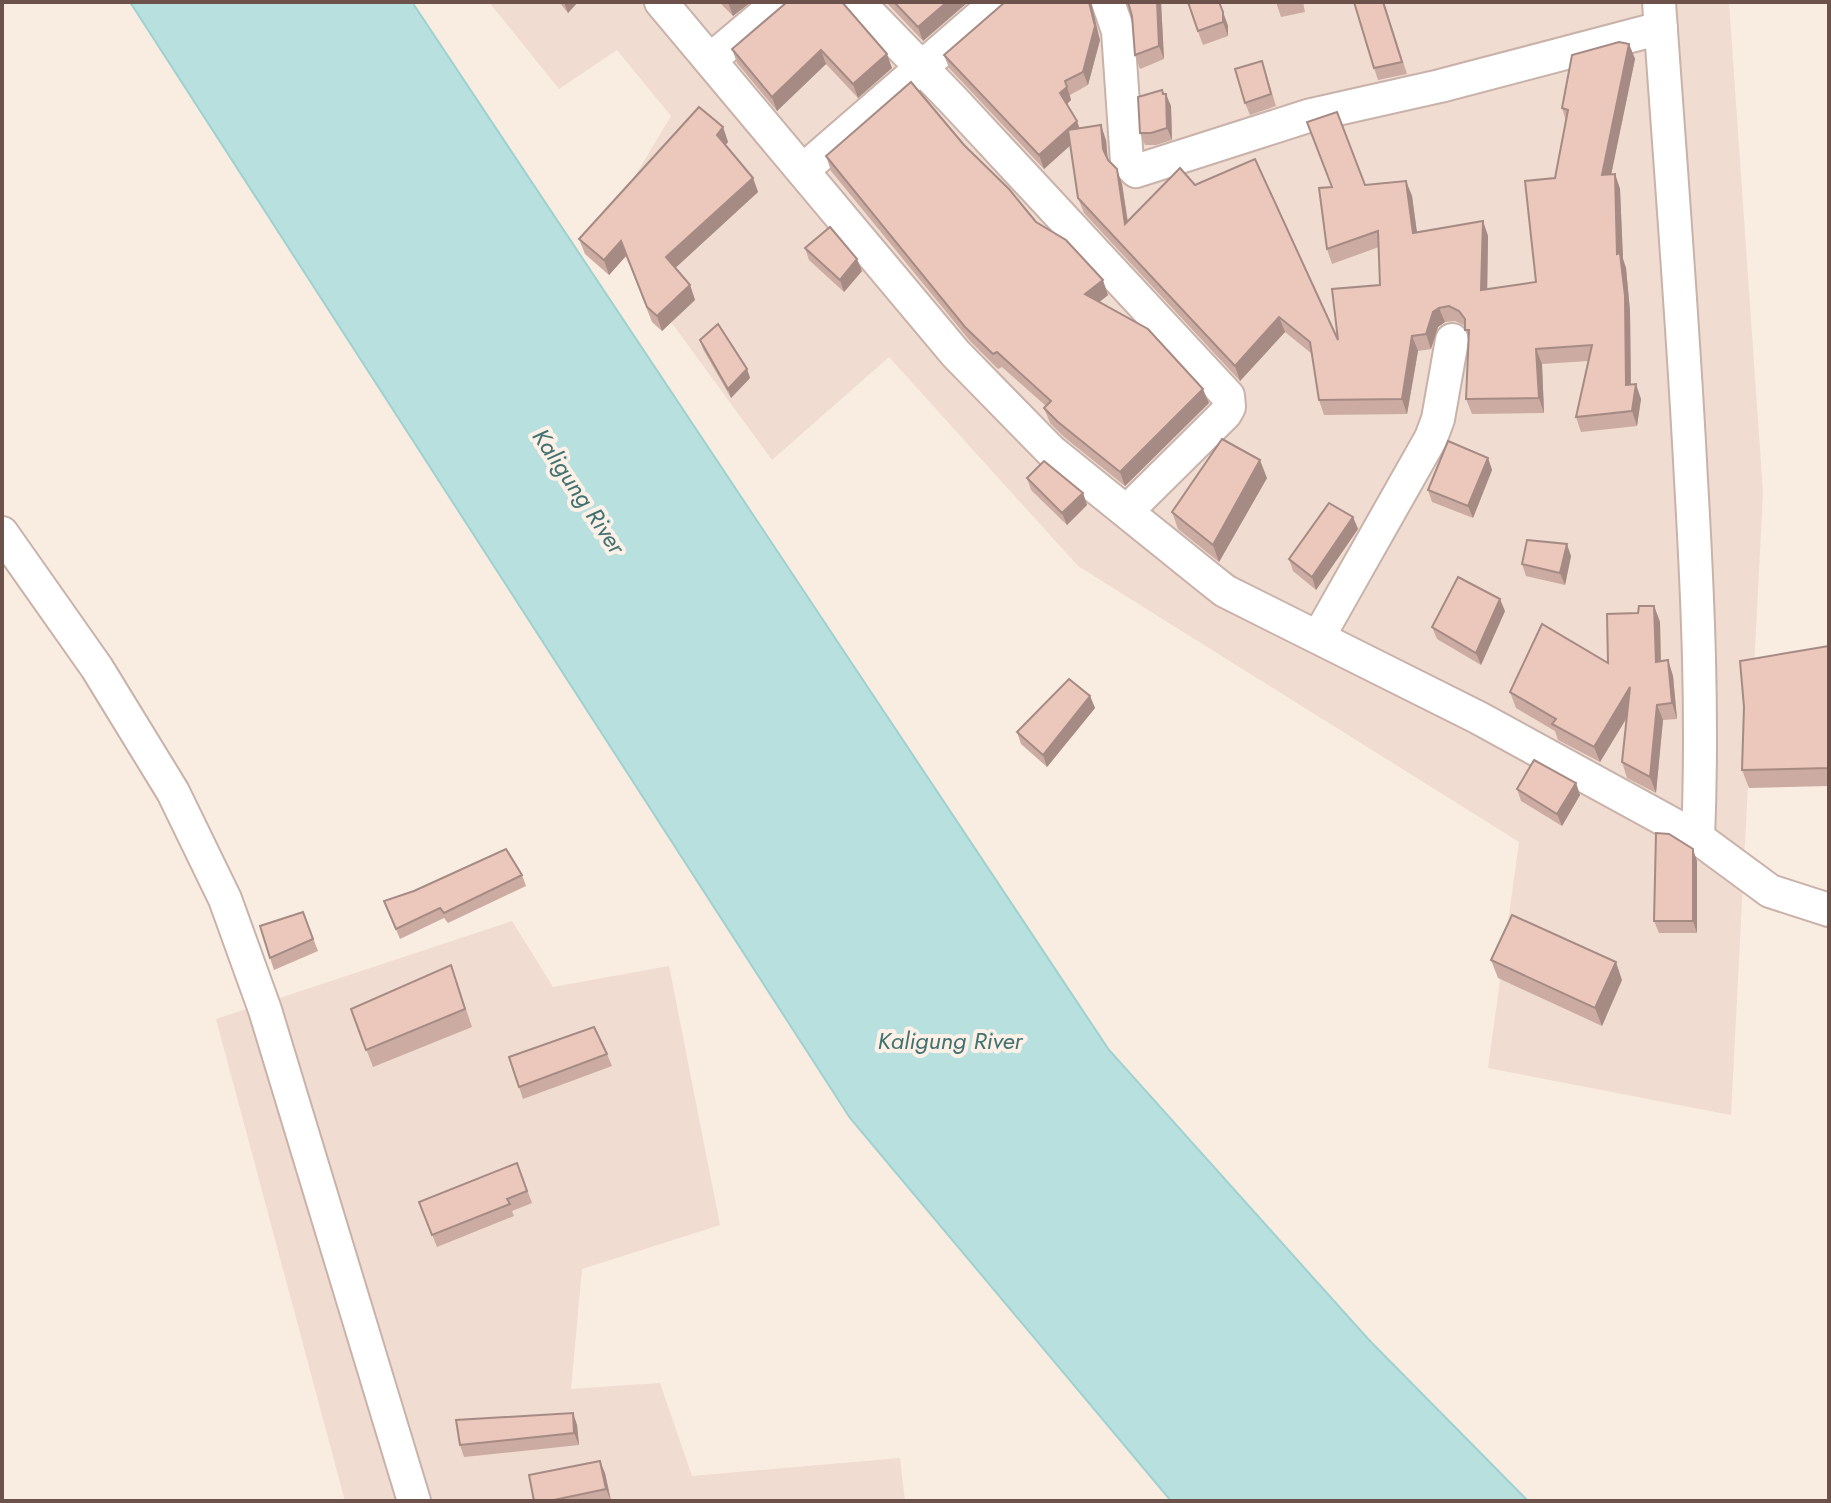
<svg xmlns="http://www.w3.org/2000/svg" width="1831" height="1503" viewBox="0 0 1831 1503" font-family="Jost,sans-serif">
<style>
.residential{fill:#f0dcd0}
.water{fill:#b8e0df;stroke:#9fd1d0;stroke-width:2}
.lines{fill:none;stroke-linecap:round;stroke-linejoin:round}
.street-casing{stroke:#c8b2aa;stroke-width:36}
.street{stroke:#fff;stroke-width:32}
.wall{fill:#cbaba2}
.shaded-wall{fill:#a58b84}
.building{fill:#ecc7bc;stroke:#a58b84;stroke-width:2}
.labels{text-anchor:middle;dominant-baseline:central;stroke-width:8;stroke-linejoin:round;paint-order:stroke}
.water-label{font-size:24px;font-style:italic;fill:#417272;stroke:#fdf0e6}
</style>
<rect width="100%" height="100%" fill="#f9ece1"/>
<g class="residential">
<path d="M489 2H1729L1763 493 1731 1115 1488 1068 1519 842 1078 566 889 357 772 460 603 229 671 116 617 50 559 89Z"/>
<path d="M512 921 553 987 669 966 720 1225 582 1269 571 1389 660 1383 692 1476 900 1458 905 1501H345L216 1019Z"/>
</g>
<path class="water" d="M130 2H412L1109 1050 1369 1340 1528 1501H1171L850 1118Z"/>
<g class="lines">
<defs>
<g id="street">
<path d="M661 2 956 354 1051 451 1211 580 1225 591 1477 717 1698 838 1770 891 1829 910"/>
<path d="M858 2 953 100 1228 396 1229 407 1225 414 1127 511"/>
<path d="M1108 2 1118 31 1127 162 1136 171 1311 115 1440 86 1661 28"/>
<path d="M1659 2C1670 161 1683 321 1691 480 1698 600 1703 718 1698 838"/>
<path d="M710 60 779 2"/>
<path d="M803 170 997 2"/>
<path d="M2 533 97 668 173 792 225 899 265 1010 414 1501"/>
<path d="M1319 636 1431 438 1438 419 1452 340"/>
</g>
</defs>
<use href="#street" class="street-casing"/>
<use href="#street" class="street"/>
</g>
<g class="wall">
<path d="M559 2H578L568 13Z"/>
<path d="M719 2H751L733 16Z"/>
<path d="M842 2 892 68 858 98 826 64 777 111 737 63 732 49Z"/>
<path d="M886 2H968L923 41Z"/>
<path d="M1128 2H1161L1164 59 1140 69 1135 55 1132 16Z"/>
<path d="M1187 2H1221H1219L1228 26V36L1203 45Z"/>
<path d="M1276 2H1303L1305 12 1281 17Z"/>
<path d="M1384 2 1407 74 1378 80 1374 68Z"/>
<path d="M1100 40 1088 85 1070 95 1071 100 1067 104 1079 129 1106 140 1108 160 1122 184 1128 221 1195 185 1338 340 1380 285 1379 247 1332 264 1327 249 1365 185 1406 181 1412 196 1417 232 1483 221 1488 236 1487 289 1536 282 1566 121 1562 108 1629 44 1635 59 1611 174H1615L1620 189 1623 259 1626 268 1630 311 1631 385 1641 399 1637 426 1581 432 1576 417 1588 361 1542 364 1544 413 1472 414 1466 399 1468 339 1465 326 1455 321 1445 322 1438 327 1431 349 1418 351 1407 414 1324 415 1319 400 1312 354 1285 332 1240 381 1084 213 1078 198 1070 145 1044 169 949 68 944 55Z"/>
<path d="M1266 73 1276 106 1250 115 1245 103Z"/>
<path d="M1162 90 1171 106 1172 140 1156 145H1145L1140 133Z"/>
<path d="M723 127 728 142 725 145 753 178 758 192 675 268 690 285 695 300 662 331 652 322 626 256 609 275 585 254 579 239Z"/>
<path d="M964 145 1036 222 1108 295 1099 302 1209 403 1125 486 1064 437 1050 423 1044 408 1046 406 1002 367 998 369 970 341 831 171 826 156Z"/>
<path d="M805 248 862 271 844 292 809 260Z"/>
<path d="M700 340 747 369 750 378 731 398 703 349Z"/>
<path d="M1488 458 1492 470 1473 518 1432 502 1428 490Z"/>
<path d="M1027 478 1083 493 1087 505 1067 525 1031 490Z"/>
<path d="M1267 478 1219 562 1178 529 1172 512Z"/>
<path d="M1353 517 1358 529 1316 590 1293 571 1289 559Z"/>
<path d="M1571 556 1565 585 1526 576 1522 564Z"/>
<path d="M1654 606 1660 622 1661 661 1668 660 1673 676 1677 719 1663 720 1656 793 1627 778 1622 762 1627 718 1600 762 1558 740 1555 731 1516 708 1510 692 1608 663 1638 613Z"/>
<path d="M1505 611 1481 665 1437 639 1432 627Z"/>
<path d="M1829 646V786L1749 788 1742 770Z"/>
<path d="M1090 696 1095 708 1047 767 1021 744 1017 732Z"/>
<path d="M1576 783 1580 795 1562 826 1521 801 1517 789Z"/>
<path d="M1697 861V933H1659L1654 921Z"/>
<path d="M522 875 526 886 448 923 444 918 400 939 384 901Z"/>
<path d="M303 912 318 951 274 970 270 958Z"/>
<path d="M1491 960 1622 980 1602 1026 1498 978Z"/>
<path d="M451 965 472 1027 373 1067 351 1009Z"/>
<path d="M607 1054 612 1066 523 1099 509 1057Z"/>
<path d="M517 1163 532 1203 512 1211 514 1216 437 1247 419 1202Z"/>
<path d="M573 1413 577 1425 579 1445 464 1457 460 1445Z"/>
<path d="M605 1473 611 1501H534Z"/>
</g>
<g class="shaded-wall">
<path d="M564 2H578L568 13Z"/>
<path d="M728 2H751L733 16Z"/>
<path d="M947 2H968L923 41 918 27Z"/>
<path d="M1089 2H1091L1100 40 1088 85 1083 72Z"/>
<path d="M1157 2H1161L1164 59 1159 46Z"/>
<path d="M1223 12 1228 26V36L1223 22Z"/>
<path d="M1629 44 1635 59 1608 190 1602 175Z"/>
<path d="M821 50 826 64 777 111 772 97Z"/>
<path d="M887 54 892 68 858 98 853 84Z"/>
<path d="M1067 87 1071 100 1065 106 1060 93Z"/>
<path d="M1162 90 1167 102 1166 94 1171 106 1172 140 1167 128Z"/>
<path d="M1077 121 1082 135 1044 169 1039 155Z"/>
<path d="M1101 125 1106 140 1108 164 1103 149Z"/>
<path d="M723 127 728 142 722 149 717 135Z"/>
<path d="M1117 169 1122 184 1130 239 1125 224Z"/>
<path d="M1615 174 1620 189 1623 259 1626 268 1630 311 1631 400 1626 385 1617 254Z"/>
<path d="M753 178 758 192 671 272 666 257Z"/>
<path d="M1406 181 1412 196 1419 248 1413 233Z"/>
<path d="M1483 221 1488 236 1487 305 1481 290Z"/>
<path d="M621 241 626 256 609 275 604 260Z"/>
<path d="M857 259 862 271 844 292 840 280Z"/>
<path d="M1103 280 1108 295 1091 309 1085 294Z"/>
<path d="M690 285 695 300 662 331 657 316Z"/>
<path d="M1439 308 1445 322 1438 327 1431 349 1426 334 1433 312Z"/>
<path d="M1279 317 1285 332 1240 381 1235 366Z"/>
<path d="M1412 336 1418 351 1407 414 1402 399Z"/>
<path d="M1536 349 1542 364 1544 413 1539 398Z"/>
<path d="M747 369 750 378 731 398 728 389Z"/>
<path d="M1636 384 1641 399 1637 426 1632 411Z"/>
<path d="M1203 389 1209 403 1125 486 1120 472Z"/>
<path d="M1488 458 1492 470 1473 518 1468 506Z"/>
<path d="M1260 460 1267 478 1219 562 1213 545Z"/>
<path d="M1083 493 1087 505 1067 525 1062 513Z"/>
<path d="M1353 517 1358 529 1316 590 1312 577Z"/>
<path d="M1567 544 1571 556 1565 585 1560 573Z"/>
<path d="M1500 599 1505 611 1481 665 1476 653Z"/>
<path d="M1654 606 1660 622 1661 677 1656 662Z"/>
<path d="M1668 660 1673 676 1677 719 1672 703Z"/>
<path d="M1630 687 1636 702 1600 762 1594 747Z"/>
<path d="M1090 696 1095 708 1047 767 1043 755Z"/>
<path d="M1657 705 1663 720 1656 793 1650 777Z"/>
<path d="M1576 783 1580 795 1562 826 1557 814Z"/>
<path d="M1693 849 1697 861V933L1693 921Z"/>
<path d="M1616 962 1622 980 1602 1026 1595 1008Z"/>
<path d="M573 1413 577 1425 579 1445 574 1433Z"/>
<path d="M600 1461 605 1473 611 1501 606 1489Z"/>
</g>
<g class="building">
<path d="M787 2H842L887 54 853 84 821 50 772 97 732 49Z"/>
<path d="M894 2H947L918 27Z"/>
<path d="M1005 2H1089L1095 26 1083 72 1065 81 1067 87 1060 93 1077 121 1039 155 944 55Z"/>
<path d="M1128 2H1157L1159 46 1135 55 1132 16Z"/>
<path d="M1188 2H1219L1223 12V22L1198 31Z"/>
<path d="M1354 2H1383L1402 62 1374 68Z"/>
<path d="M1619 42 1629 44 1602 175 1615 174 1617 254 1620 253 1625 296 1626 385 1636 384 1632 411 1576 417 1592 345 1536 349 1539 398 1466 399 1469 330H1465V319L1459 311 1449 306 1439 308 1433 312 1426 334 1412 336 1402 399 1319 400 1310 342 1279 317 1235 366 1078 198 1068 130 1101 125 1103 149 1108 160 1117 169 1125 224 1180 168 1195 185 1255 159 1338 340 1332 289 1380 285 1378 231 1327 249 1319 188 1332 187 1307 122 1337 112 1365 185 1406 181 1413 233 1483 221 1481 290 1536 282 1525 181 1555 178 1568 110 1562 108 1572 55Z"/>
<path d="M1262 61 1271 94 1245 103 1235 69Z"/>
<path d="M911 82 964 145 1009 189 1036 222 1066 240 1103 280 1085 294 1148 329 1203 389 1120 472 1058 422 1044 408 1051 401 997 352 993 354 965 327 826 156Z"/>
<path d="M1162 90 1163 94H1166L1167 128 1151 133H1140L1138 97Z"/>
<path d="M699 107 723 127 717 135 753 178 666 257 690 285 657 316 647 307 621 241 604 260 579 239Z"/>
<path d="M830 227 857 259 840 280 805 248Z"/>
<path d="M718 324 747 369 728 389 700 340Z"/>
<path d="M1222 439 1260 460 1213 545 1172 512Z"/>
<path d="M1448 441 1488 458 1468 506 1428 490Z"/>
<path d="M1044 461 1083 493 1062 513 1027 478Z"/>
<path d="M1329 503 1353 517 1312 577 1289 559Z"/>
<path d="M1527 540 1567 544 1560 573 1522 564Z"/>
<path d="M1458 577 1500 599 1476 653 1432 627Z"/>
<path d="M1639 606H1654L1656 662 1668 660 1672 703 1657 705 1650 777 1622 762 1630 687 1594 747 1552 724 1556 719 1510 692 1542 624 1608 663 1607 614 1638 613Z"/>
<path d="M1829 646V768L1742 770 1744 707 1740 661Z"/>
<path d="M1069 679 1090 696 1043 755 1017 732Z"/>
<path d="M1534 760 1576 783 1557 814 1517 789Z"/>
<path d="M1656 833 1669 834 1693 849V921H1654Z"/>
<path d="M506 849 522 875 444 913 440 908 396 929 384 901 414 891Z"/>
<path d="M303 912 313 939 270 958 260 926Z"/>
<path d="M1512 915 1616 962 1595 1008 1491 960Z"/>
<path d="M451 965 465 1009 366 1050 351 1009Z"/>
<path d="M594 1027 607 1054 519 1087 509 1057Z"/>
<path d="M517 1163 527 1191 507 1199 510 1204 432 1235 419 1202Z"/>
<path d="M573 1413 574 1433 460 1445 456 1420Z"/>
<path d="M600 1461 606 1489 549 1501H534L529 1475Z"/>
</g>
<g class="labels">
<g class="water-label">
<text transform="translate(579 491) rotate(56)">Kaligung River</text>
<text x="950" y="1040">Kaligung River</text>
</g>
</g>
<rect width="1831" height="1503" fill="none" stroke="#6d514b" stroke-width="8"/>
</svg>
